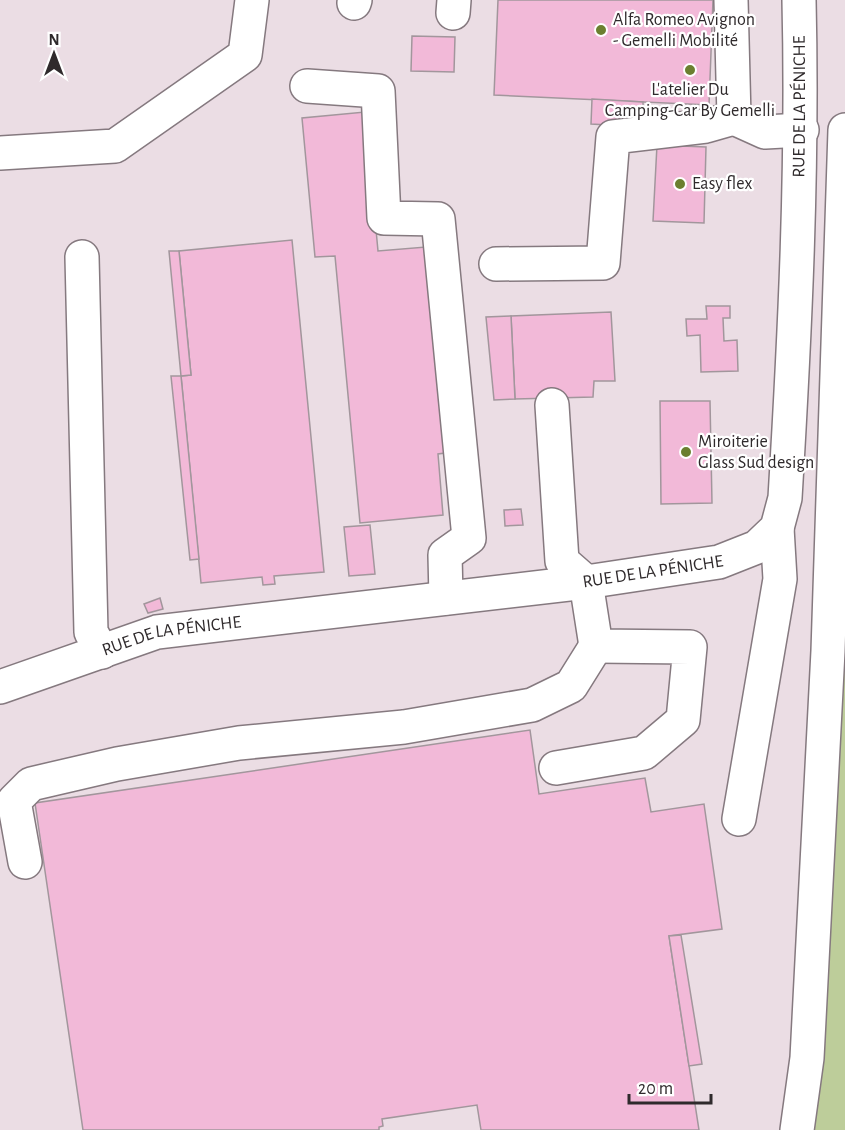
<svg xmlns="http://www.w3.org/2000/svg" width="845" height="1130" viewBox="0 0 845 1130" font-family="'Alegreya Sans',sans-serif">
<style>
.green{fill:#bdcd9a}
.building{fill:#f2b9d8;stroke:#a2969c;stroke-width:1.5}
.lines{fill:none;stroke-linecap:round;stroke-linejoin:round}
.minor-casing{stroke:#85797f;stroke-width:36}
.highway-casing{stroke:#85797f;stroke-width:36}
.minor{stroke:#fff;stroke-width:33}
.highway{stroke:#fff;stroke-width:33}
.poi-dot{fill:#6b7f2f;stroke:#fff;stroke-width:2}
.labels{text-anchor:middle;dominant-baseline:central;stroke-width:4.5;stroke-linejoin:round;paint-order:stroke}
.poi-label{font-size:18px;fill:#2f2a2c;stroke:#fff;text-anchor:start}
.street-label{font-size:18px;fill:#2f2a2c;stroke:#fff}
</style>
<rect width="100%" height="100%" fill="#ebdde4"/>
<path class="green" d="M845 579V1130H813Z"/>
<g class="building">
<path d="M498 0H713L709 105 494 95Z"/>
<path d="M412 36 455 37 454 72 411 71Z"/>
<path d="M592 99 643 102V127L591 124Z"/>
<path d="M365 112 378 251 426 247 445 453 438 454 443 515 360 523 335 256 315 257 302 118Z"/>
<path d="M657 145 706 147 704 223 653 221Z"/>
<path d="M292 240 324 572 274 576 275 584 263 585 262 577 201 583 181 376 191 375 179 251Z"/>
<path d="M169 251H179L191 375 181 376Z"/>
<path d="M706 306H730V318H723L724 341 737 340 738 371 701 372 700 335 687 336 686 319H707Z"/>
<path d="M611 312 615 381H594L593 397 515 399 511 316Z"/>
<path d="M511 316 515 399 494 400 486 317Z"/>
<path d="M171 376H181L199 559 190 560Z"/>
<path d="M660 401H710L712 503 661 504Z"/>
<path d="M521 509 523 525 505 526 504 510Z"/>
<path d="M370 525 375 574 349 576 344 527Z"/>
<path d="M160 598 163 609 148 613 144 604Z"/>
<path d="M530 730 539 794 645 778 651 812 704 804 722 929 669 936 699 1130H481L477 1105 382 1119 383 1126 379 1127V1130H83L35 803Z"/>
<path d="M681 935 702 1064 689 1066 669 936Z"/>
</g>
<g class="lines">
<defs>
<g id="minor">
<path d="M731 0 734 118 765 132 802 130"/>
<path d="M354 3 355 0"/>
<path d="M453 13 454 0"/>
<path d="M307 86 378 91 384 218 438 219 469 538 445 555 446 598"/>
<path d="M0 153 115 146 245 55 252 0"/>
<path d="M82 257 91 632 102 652"/>
<path d="M496 264 603 263 613 137 706 126 734 118"/>
<path d="M552 405 562 561 586 582 596 646 690 647 683 720 644 753 556 768"/>
<path id="s1" d="M0 687 157 632 586 582 719 562 757 547 777 528 785 498C795 332 803 167 799 0"/>
<path d="M739 819 780 579 777 528"/>
<path d="M25 862 14 801 31 784 117 764 239 743 404 727 532 705 571 686 596 646"/>
</g>
<path id="highway" d="M797 1130 807 1058 828 651 845 130"/>
</defs>
<use href="#minor" class="minor-casing"/>
<use href="#highway" class="highway-casing"/>
<use href="#minor" class="minor"/>
<use href="#highway" class="highway"/>
</g>
<g class="poi-dot">
<circle cx="601" cy="30" r="6"/>
<circle cx="690" cy="70" r="6"/>
<circle cx="680" cy="184" r="6"/>
<circle cx="686" cy="452" r="6"/>
</g>
<g class="labels">
<g class="poi-label">
<text x="613" y="20">Alfa Romeo Avignon<tspan x="613" dy="21">- Gemelli Mobilité</tspan></text>
<text x="690" y="90" text-anchor="middle">L'atelier Du<tspan x="690" dy="21">Camping-Car By Gemelli</tspan></text>
<text x="692" y="184">Easy flex</text>
<text x="698" y="442">Miroiterie<tspan x="698" dy="21">Glass Sud design</tspan></text>
</g>
<g class="street-label">
<text stroke="none"><textPath href="#s1" startOffset="1224">RUE DE LA PÉNICHE</textPath></text>
<text stroke="none"><textPath href="#s1" startOffset="666">RUE DE LA PÉNICHE</textPath></text>
<text stroke="none"><textPath href="#s1" startOffset="180">RUE DE LA PÉNICHE</textPath></text>
</g>
</g>
<g transform="translate(54 54)" stroke="#ffffff" stroke-width="4.5" paint-order="stroke">
<path d="M0-4.5L10 22L0 15L-10 22Z" fill="#2f2a2c"/>
<text y="-9" font-size="16" font-weight="bold" text-anchor="middle" fill="#2f2a2c">N</text>
</g>
<path d="M629 1094v9h82v-9" fill="none" stroke="#2f2a2c" stroke-width="3"/>
<text x="638" y="1094" font-size="18" fill="#2f2a2c" stroke="#ffffff" stroke-width="4.5" paint-order="stroke">20 m</text>
</svg>
